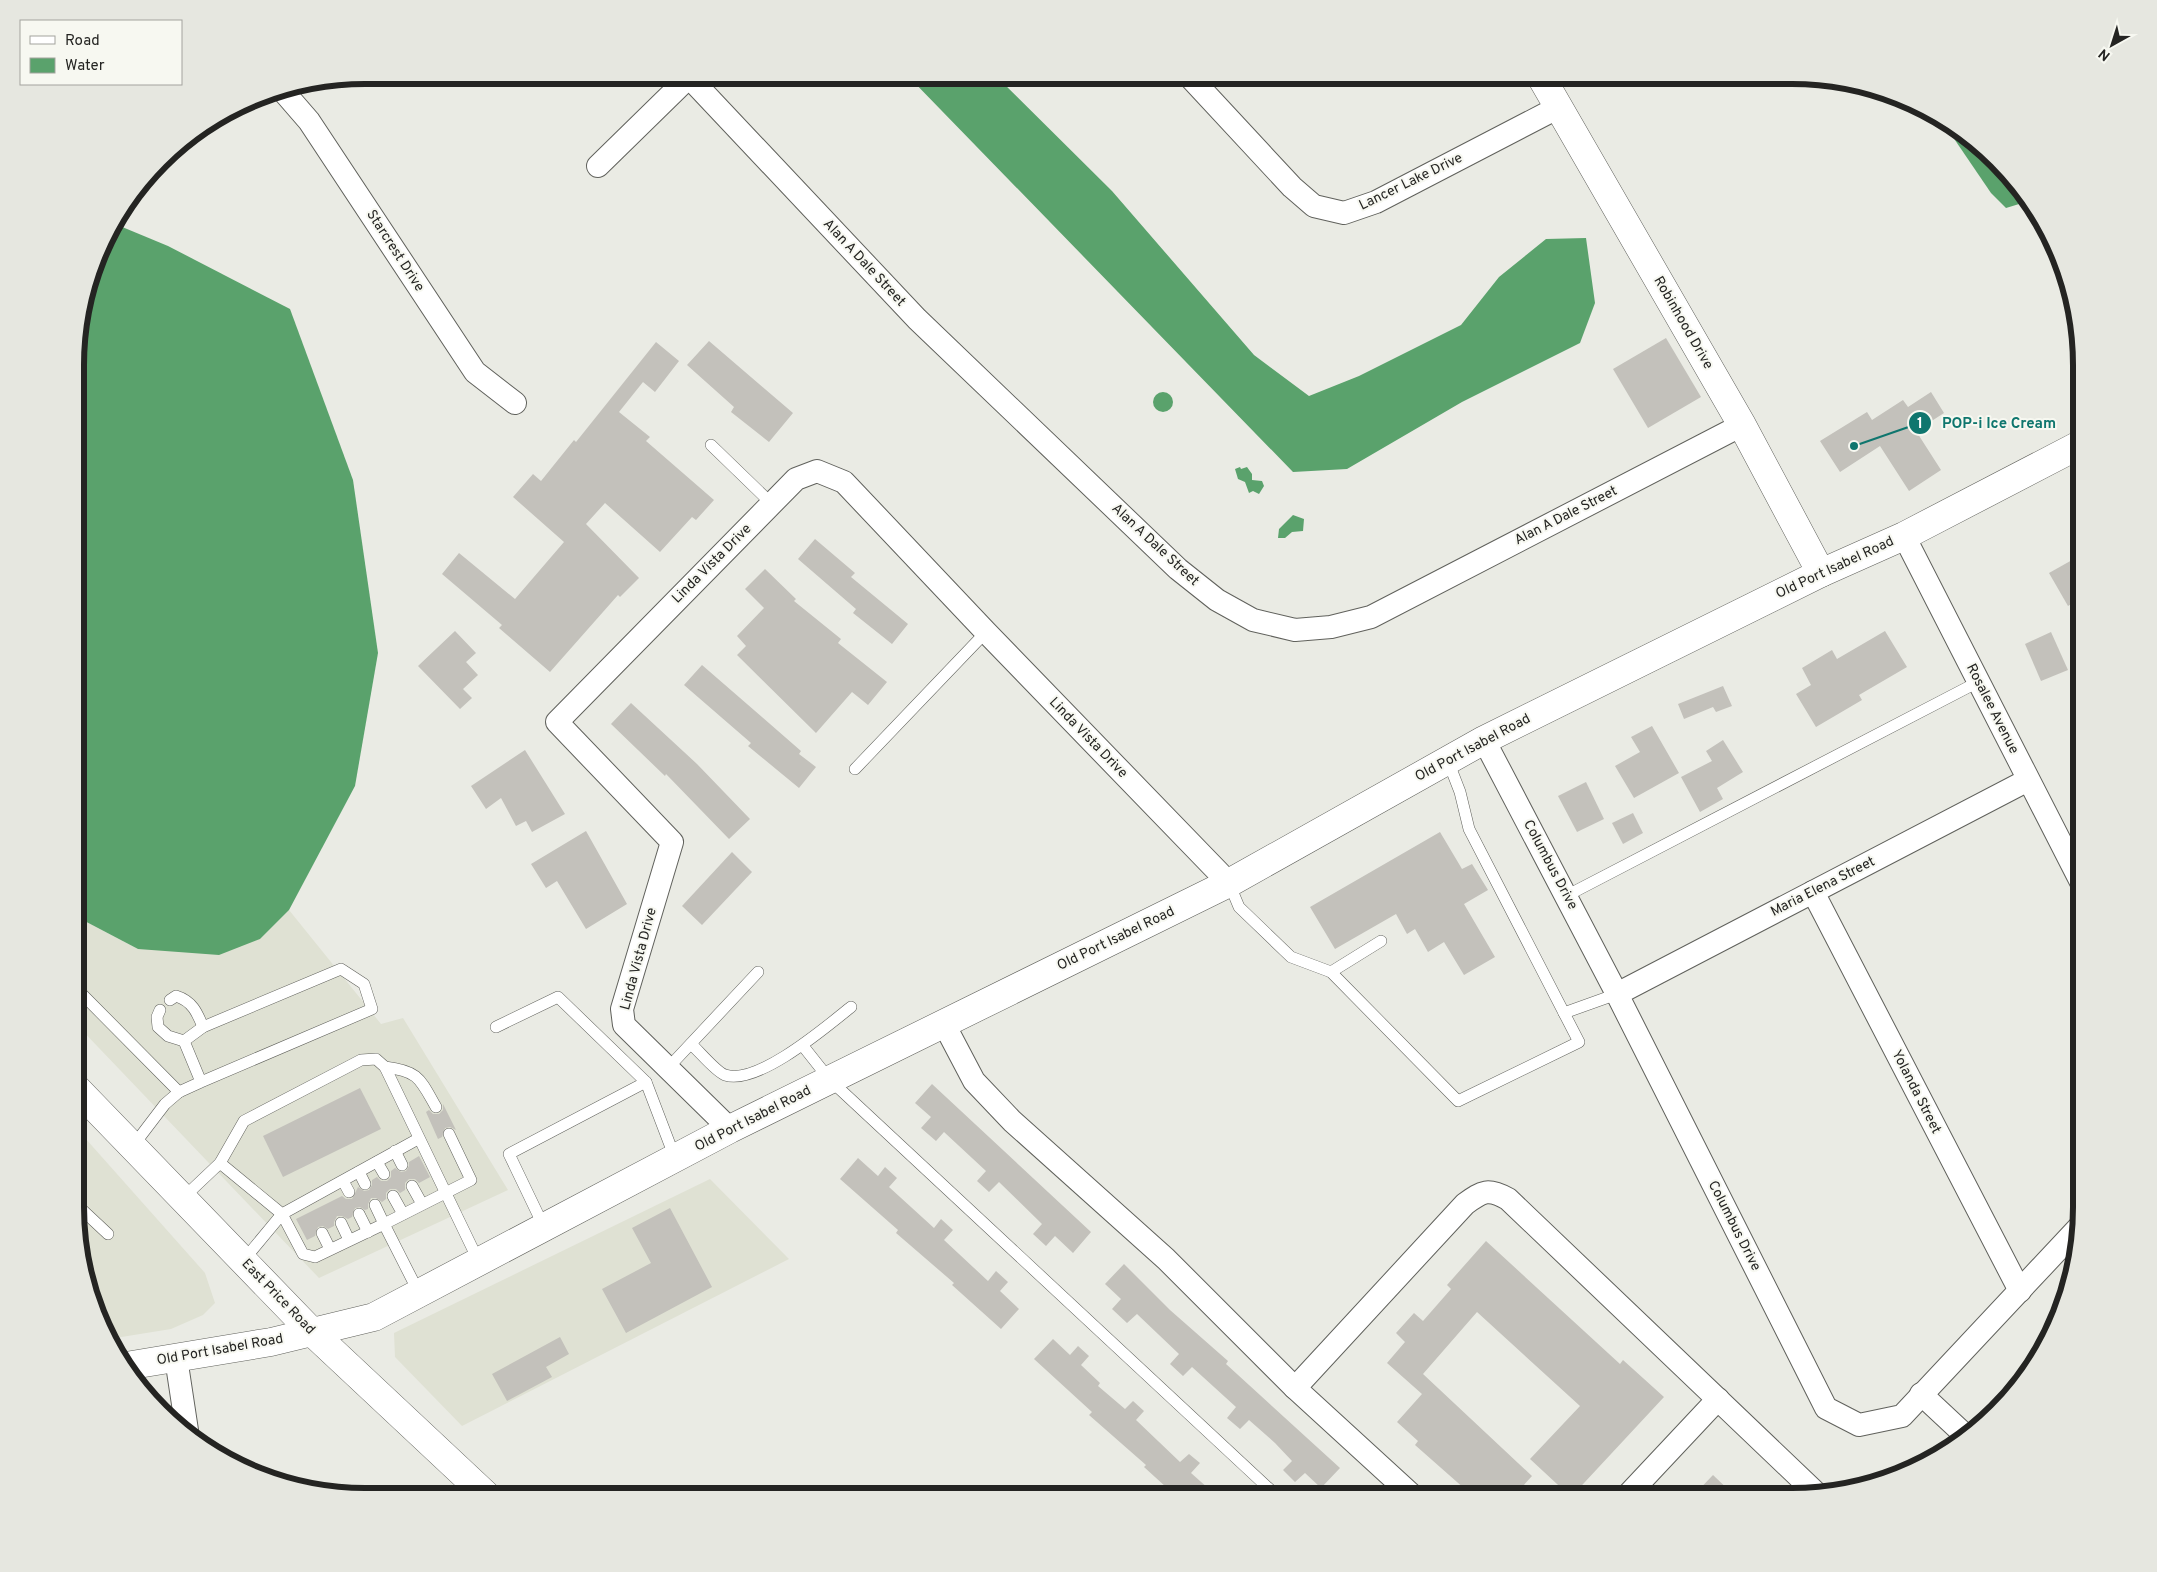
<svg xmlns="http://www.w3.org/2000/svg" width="2157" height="1572" viewBox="0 0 2157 1572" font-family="Overpass,sans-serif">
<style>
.built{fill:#dfe1d3}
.water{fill:#5aa26c}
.building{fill:#c3c1bb}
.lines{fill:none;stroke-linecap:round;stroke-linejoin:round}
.service-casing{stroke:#60615c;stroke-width:12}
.minor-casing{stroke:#60615c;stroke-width:24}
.tertiary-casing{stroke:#60615c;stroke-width:29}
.secondary-casing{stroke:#60615c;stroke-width:29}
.service{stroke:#fff;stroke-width:11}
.minor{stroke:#fff;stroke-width:22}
.tertiary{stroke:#fff;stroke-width:28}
.secondary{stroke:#fff;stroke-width:28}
.labels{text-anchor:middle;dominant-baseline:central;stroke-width:4;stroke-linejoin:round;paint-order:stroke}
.street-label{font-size:14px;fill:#242422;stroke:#f7f8f1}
.rim{fill:none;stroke:#242422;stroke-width:6}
.leader{fill:none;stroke:#0f766e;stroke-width:2}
.callout-dot{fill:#0f766e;stroke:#f7f8f1;stroke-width:2}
.mark-label{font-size:15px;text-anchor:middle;font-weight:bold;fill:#fff}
.callout-label{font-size:15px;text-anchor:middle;font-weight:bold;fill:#0f766e;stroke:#f7f8f1;stroke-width:4;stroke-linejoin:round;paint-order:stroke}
</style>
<rect width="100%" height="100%" fill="#eaebe4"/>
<g class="built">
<path d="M289 910 381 1024 403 1018 508 1190 319 1278 77 1025V917L138 949 260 939Z"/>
<path d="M77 1129 205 1273 215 1303 203 1315 171 1329 109 1339 77 1245Z"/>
<path d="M710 1179 789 1259 462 1426 395 1357 394 1333Z"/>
</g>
<g class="water">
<path d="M907 75H995L1112 191 1254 355 1309 396 1359 376 1461 325 1499 277 1546 239 1586 238 1595 303 1580 343 1462 402 1347 469 1293 472Z"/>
<path d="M1942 121C1980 141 2005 166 2029 201L2006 208 1991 193Z"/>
<path d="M115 224 168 246 290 309 353 480 378 653 355 786 289 910 260 939 219 955 138 949 77 917V327L105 236Z"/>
<circle cx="1163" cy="402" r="10"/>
<path d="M1240 467 1241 469 1247 467 1252 474V480L1262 481 1264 486 1259 494 1253 491 1249 493 1245 482 1238 479 1235 469Z"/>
<path d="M1293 515 1304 519 1303 531 1292 532 1285 538H1278L1279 529Z"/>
</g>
<g class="building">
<path d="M1666 338 1701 397 1648 428 1613 369Z"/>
<path d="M709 341 793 413 769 442 731 412 734 407 687 365Z"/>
<path d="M656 342 679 361 655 392 643 382 619 412 650 437 646 441 714 500 696 520 692 517 660 552 605 503 586 524 639 578 620 597 618 595 550 672 499 628 502 625 442 574 459 553 515 599 564 542 513 497 533 474 541 481 574 440 576 442Z"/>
<path d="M1931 392 1944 413 1916 431 1941 470 1909 491 1880 446 1840 472 1820 441 1867 412 1872 420 1903 400 1908 407Z"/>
<path d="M815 539 855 573 851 577 908 624 892 644 853 613 856 609 798 559Z"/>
<path d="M2081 555V598L2068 606 2049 573Z"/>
<path d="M765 569 796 599 794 601 841 639 838 643 887 682 868 705 852 692 816 733 737 655 746 646 737 636 764 608 745 589Z"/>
<path d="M455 631 476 653 466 662 478 675 463 689 472 698 460 709 418 666Z"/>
<path d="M1885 631 1907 667 1859 695 1862 700 1816 727 1796 694 1811 685 1802 668 1832 650 1837 659Z"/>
<path d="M2051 632 2068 670 2041 681 2025 644Z"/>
<path d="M702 665 801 751 799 754 816 767 799 788 748 746 751 743 684 685Z"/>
<path d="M1723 686 1732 706 1716 712 1713 707 1684 719 1678 704Z"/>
<path d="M631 703 697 764 750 819 729 839 666 774 665 776 611 724Z"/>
<path d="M1652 726 1679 773 1634 798 1615 766 1640 752 1631 737Z"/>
<path d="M1723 740 1743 772 1717 788 1723 799 1700 812 1681 777 1712 761 1706 751Z"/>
<path d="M525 750 565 814 532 832 526 821 516 826 501 798 486 809 471 786Z"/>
<path d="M1586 782 1604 819 1577 832 1558 796Z"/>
<path d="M1633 813 1643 833 1623 844 1612 823Z"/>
<path d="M586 831 627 904 586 929 557 881 546 888 531 864Z"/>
<path d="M1440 832 1462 869 1472 864 1488 890 1464 904 1495 957 1464 975 1444 942 1428 952 1415 929 1407 934 1396 914 1335 949 1310 907Z"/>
<path d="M732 852 752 872 702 925 682 906Z"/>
<path d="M932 1084 1091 1232 1073 1253 1055 1236 1046 1246 1033 1234 1042 1224 999 1182 989 1192 977 1181 986 1171 944 1132 936 1141 921 1128 931 1117 915 1103Z"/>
<path d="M360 1088 381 1129 283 1177 263 1136Z"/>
<path d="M443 1104 456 1130 450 1127 445 1128 442 1137 438 1139 426 1112 429 1110 433 1114H439L443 1110Z"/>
<path d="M419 1156 430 1177 419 1183 415 1179H409L405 1183V1190L400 1193 396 1189H390L386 1193V1199L382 1202 376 1198H371L368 1204V1209L365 1210 360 1207 355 1208 352 1217 348 1219 342 1216H337L334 1222V1226L328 1229 323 1226 318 1227 315 1236 307 1240 296 1219 342 1196 346 1199H352L358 1187 364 1191 369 1190 372 1185V1180L377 1177 381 1181H387L391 1177V1171L395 1168 401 1172 406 1171 409 1166V1162Z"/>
<path d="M858 1158 878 1176 885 1167 897 1178 889 1187 934 1228 941 1219 953 1230 944 1240 988 1281 996 1271 1008 1282 1000 1291 1019 1309 1001 1329 952 1285 954 1283 896 1233 898 1230 840 1179Z"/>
<path d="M670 1208 712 1287 626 1333 602 1289 651 1263 632 1228Z"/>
<path d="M1486 1241 1620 1364 1623 1360 1664 1397 1571 1497 1530 1459 1580 1406 1477 1312 1423 1374 1532 1476 1513 1497H1474L1415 1445 1418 1441 1397 1422 1422 1394 1387 1363 1405 1342 1396 1333 1414 1313 1423 1321 1451 1289 1447 1285Z"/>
<path d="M1124 1264 1170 1310 1228 1361 1226 1364 1340 1468 1321 1488 1305 1473 1295 1482 1283 1470 1292 1461 1275 1443 1249 1420 1240 1429 1227 1418 1236 1407 1192 1367 1183 1376 1170 1364 1179 1354 1137 1314 1127 1323 1112 1309 1121 1299 1105 1284Z"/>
<path d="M560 1337 569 1354 546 1367 552 1377 507 1401 492 1374Z"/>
<path d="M1053 1339 1070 1355 1078 1346 1089 1356 1081 1365 1100 1383 1098 1386 1125 1409 1133 1401 1144 1411 1136 1420 1180 1462 1189 1454 1200 1463 1191 1473 1218 1497H1177L1144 1467 1146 1465 1089 1415 1092 1412 1034 1359Z"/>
<path d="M1713 1475 1736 1497H1692Z"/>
</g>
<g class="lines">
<defs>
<g id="service">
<path d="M711 445 772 504"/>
<path d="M855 769 986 632"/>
<path d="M1229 883 1239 907 1291 957 1331 972 1381 941"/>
<path d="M1566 896 1978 682"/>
<path d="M1331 972 1458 1101 1579 1042 1469 829 1460 792 1448 761"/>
<path d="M77 989 179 1092 165 1104 133 1146"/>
<path d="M170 1000 176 996C192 1001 197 1012 203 1027"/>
<path d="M160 1010 157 1017 158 1027 168 1036 184 1041"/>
<path d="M1564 1013 1617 994"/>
<path d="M496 1027 558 997 646 1082 675 1158"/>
<path d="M691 1044C699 1051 716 1072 725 1075 757 1086 826 1027 851 1007"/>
<path d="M803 1046 830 1080 1278 1497"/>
<path d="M385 1067C419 1071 420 1079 436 1107"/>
<path d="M668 1068 758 972"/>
<path d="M179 1092 201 1082 372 1009 364 984 341 969 203 1027 184 1041 201 1082"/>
<path d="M395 1151 402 1165"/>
<path d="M377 1162 384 1174"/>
<path d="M220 1163 282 1214 418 1139"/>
<path d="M359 1172 365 1184"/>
<path d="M343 1181 349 1192"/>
<path d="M412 1186 422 1204"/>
<path d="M393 1196 403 1214"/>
<path d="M183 1198 220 1163 244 1121 361 1060 376 1059 385 1067 479 1262"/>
<path d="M77 1205 108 1234"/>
<path d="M375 1205 384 1224 471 1180 449 1134"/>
<path d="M359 1214 368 1232"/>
<path d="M341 1223 349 1240"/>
<path d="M544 1227 509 1154 646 1082"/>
<path d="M322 1233 330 1249"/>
<path d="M243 1261 282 1214 303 1254 315 1257 384 1224 419 1293"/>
</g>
<g id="minor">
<path d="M687 75 917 319 1178 569 1217 600 1253 620 1295 630 1331 627 1371 617 1742 425"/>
<path d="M1188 75 1292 187 1314 206 1344 213 1376 202 1559 107"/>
<path d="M283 91 309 121 475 372 515 403"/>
<path d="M598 166 691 75"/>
<path d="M1904 536 2081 882"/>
<path d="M1484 740 1617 994 1826 1408 1859 1425 1902 1416 2081 1225"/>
<path d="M1813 892 2020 1291"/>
<path d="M1617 994 2028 780"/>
<path d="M944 1024 974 1081 1012 1121 1166 1259 1295 1388 1414 1497"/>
<path d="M730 1129 624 1025 622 1009 672 842 557 722 796 479 817 471 844 482 986 632 1229 883"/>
<path d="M176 1358 188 1437"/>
<path d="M1295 1388 1465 1204C1483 1191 1488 1188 1508 1199L1817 1494"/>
<path d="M1921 1394 1966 1436"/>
<path d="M1626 1497 1718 1399"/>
</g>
<g id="tertiary">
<path d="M1540 75 1742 425 1821 573"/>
<path d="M126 1366 271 1342 374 1317 730 1129 1229 883 1484 740 1821 573 1904 536 2081 444"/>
</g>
<path id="secondary" d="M77 1089 313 1333 487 1496"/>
</defs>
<use href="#service" class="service-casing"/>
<use href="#minor" class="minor-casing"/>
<use href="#tertiary" class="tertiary-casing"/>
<use href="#secondary" class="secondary-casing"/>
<use href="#service" class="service"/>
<use href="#minor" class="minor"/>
<use href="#tertiary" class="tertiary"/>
<use href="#secondary" class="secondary"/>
</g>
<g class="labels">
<g class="street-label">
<text transform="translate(1411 182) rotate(-26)">Lancer Lake Drive</text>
<text transform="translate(395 251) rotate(57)">Starcrest Drive</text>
<text transform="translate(864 263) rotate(47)">Alan A Dale Street</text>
<text transform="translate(1683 323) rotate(60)">Robinhood Drive</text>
<text transform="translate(1566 516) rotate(-27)">Alan A Dale Street</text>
<text transform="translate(1155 545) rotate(43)">Alan A Dale Street</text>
<text transform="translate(712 564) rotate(-45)">Linda Vista Drive</text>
<text transform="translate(1835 568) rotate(-25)">Old Port Isabel Road</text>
<text transform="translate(1992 709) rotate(63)">Rosalee Avenue</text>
<text transform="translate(1088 738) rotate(46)">Linda Vista Drive</text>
<text transform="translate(1473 748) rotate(-28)">Old Port Isabel Road</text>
<text transform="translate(1550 865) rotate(62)">Columbus Drive</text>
<text transform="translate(1823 887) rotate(-27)">Maria Elena Street</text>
<text transform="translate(1116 939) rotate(-26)">Old Port Isabel Road</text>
<text transform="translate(639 959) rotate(-75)">Linda Vista Drive</text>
<text transform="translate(1916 1092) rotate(63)">Yolanda Street</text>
<text transform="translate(753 1119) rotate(-27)">Old Port Isabel Road</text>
<text transform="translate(1734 1226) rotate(63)">Columbus Drive</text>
<text transform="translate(278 1297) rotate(46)">East Price Road</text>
<text transform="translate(220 1350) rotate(-10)">Old Port Isabel Road</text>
</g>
</g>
<path d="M0 0H2157V1572H0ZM365 84H1792A281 281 0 0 1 2073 365V1207A281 281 0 0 1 1792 1488H365A281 281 0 0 1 84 1207V365A281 281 0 0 1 365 84Z" fill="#e6e7e0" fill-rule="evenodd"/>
<path class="rim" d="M365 84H1792A281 281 0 0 1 2073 365V1207A281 281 0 0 1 1792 1488H365A281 281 0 0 1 84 1207V365A281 281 0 0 1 365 84Z"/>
<path class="leader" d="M1854 446L1920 423"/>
<g class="callout-dot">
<circle cx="1854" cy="446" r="5"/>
<circle cx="1920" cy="423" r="12"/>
</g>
<g class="mark-label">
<text x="1920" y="428">1</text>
</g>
<g class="callout-label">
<text x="1999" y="428">POP-i Ice Cream</text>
</g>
<rect x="20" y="20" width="162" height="65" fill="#f7f8f1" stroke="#a3a39e"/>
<rect x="30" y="36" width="25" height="8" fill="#ffffff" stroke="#a3a39e"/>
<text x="65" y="45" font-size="15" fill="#242422">Road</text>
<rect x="30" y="58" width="25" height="15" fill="#5aa26c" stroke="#a3a39e"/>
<text x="65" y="70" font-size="15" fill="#242422">Water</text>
<g transform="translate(2112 45) rotate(219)" stroke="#f7f8f1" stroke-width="4" paint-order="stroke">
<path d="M0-4L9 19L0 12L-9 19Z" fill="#242422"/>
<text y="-8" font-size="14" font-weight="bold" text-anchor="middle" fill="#242422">N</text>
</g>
</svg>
